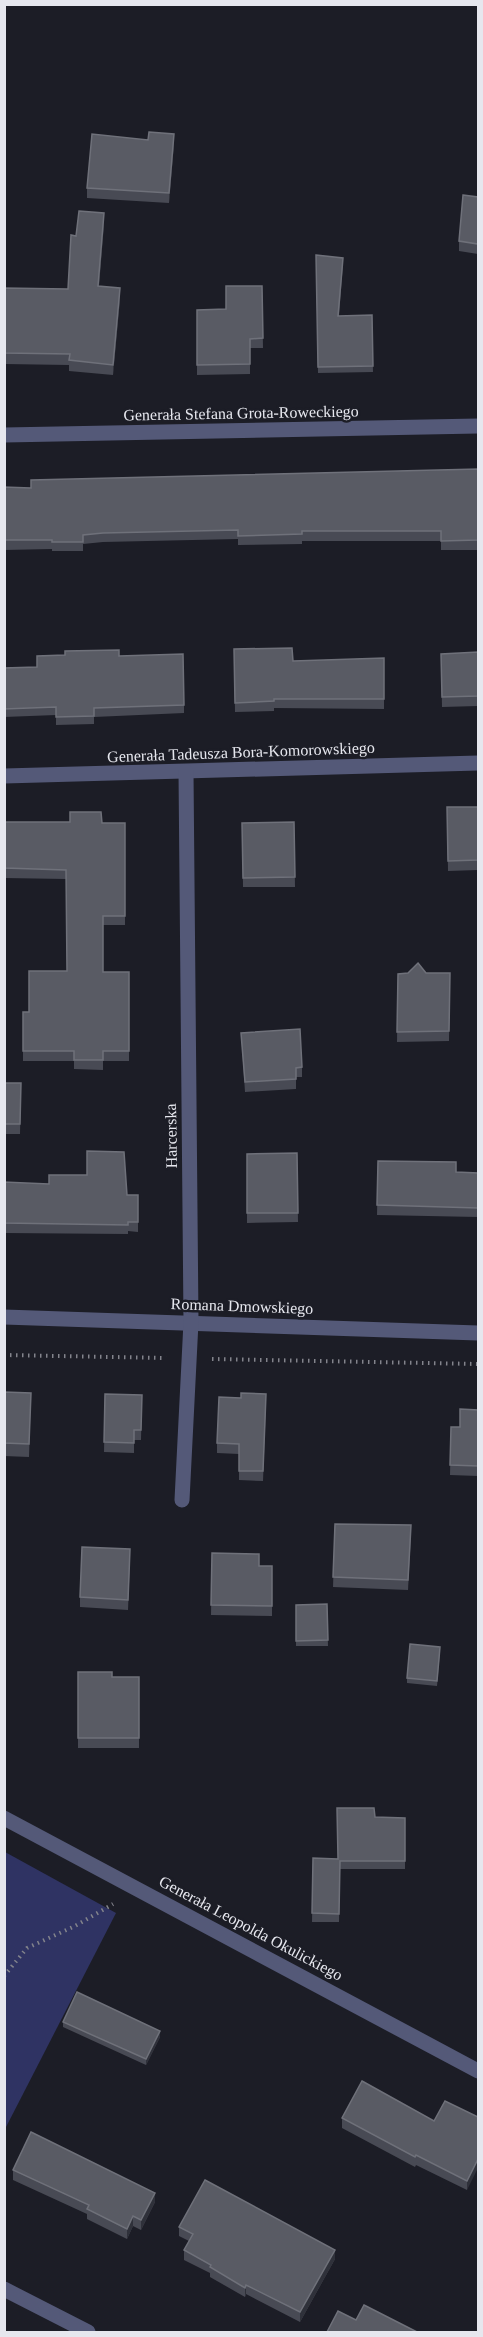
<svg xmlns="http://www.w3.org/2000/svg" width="483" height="2337" viewBox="0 0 483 2337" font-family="'Times New Roman',serif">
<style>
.green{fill:#2f3363}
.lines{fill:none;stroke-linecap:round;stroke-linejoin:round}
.path{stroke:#83848c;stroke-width:4;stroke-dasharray:1.5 4.5;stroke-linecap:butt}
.street{stroke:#545978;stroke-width:15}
.wall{fill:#484a54}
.shaded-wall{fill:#2f313a}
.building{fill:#595b64;stroke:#6f717a;stroke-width:1.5}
.labels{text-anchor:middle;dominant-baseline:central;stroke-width:5;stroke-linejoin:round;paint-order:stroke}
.street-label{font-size:16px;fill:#e6e7ee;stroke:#1c1d26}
</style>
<rect width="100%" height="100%" fill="#1c1d26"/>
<path class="green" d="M5 1852 116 1913 5 2129Z"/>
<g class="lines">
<g class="path">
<path d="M4 1355 166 1358"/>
<path d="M212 1359 478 1364"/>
<path d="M4 1976 27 1948 75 1926 113 1904"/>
</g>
<g class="street">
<path d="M4 435 478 426"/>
<path d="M4 776 478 763"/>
<path d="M4 1317 478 1333"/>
<path d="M182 1500 191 1322 186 772"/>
<path d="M4 1818 478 2071"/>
<path d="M4 2289 88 2332"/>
</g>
</g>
<g class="wall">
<path d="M148 140 174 144 169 203 87 198V188Z"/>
<path d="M478 197V254L459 251V241Z"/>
<path d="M104 224 99 286 120 299 113 375 69 371V365L4 364V288L68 289 76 236Z"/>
<path d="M316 255 343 264 339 316 372 315 373 372 318 373Z"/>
<path d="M262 286 263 348H250V374L197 375V310L226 309Z"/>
<path d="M478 469V550H441V541H302V544L238 545V539L103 542 83 544V551H52V549L4 550V487L31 488Z"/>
<path d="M234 649 293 661 384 658V709L274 708V711L235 712Z"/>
<path d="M478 652V706L442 707 441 654Z"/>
<path d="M119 656 184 705V713L94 717V724L56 725V715L4 717V668L37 667Z"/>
<path d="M447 807H478V870L448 871Z"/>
<path d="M4 822 125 823V925H103V972H129V1061H103V1070L74 1069V1061H23V1012H29L67 971 66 879 4 878Z"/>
<path d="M294 822 295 887H243L242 823Z"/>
<path d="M408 973H450L449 1041 397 1042 398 974Z"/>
<path d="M241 1033 302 1067V1077H296V1089L245 1092Z"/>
<path d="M4 1083H21L20 1134H4Z"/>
<path d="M297 1153 298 1222 247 1223V1154Z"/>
<path d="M378 1161 456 1172 478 1173V1217L377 1215Z"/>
<path d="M4 1182 127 1195H138V1232L128 1231V1234L4 1233Z"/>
<path d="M4 1392 31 1393 29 1457 4 1456Z"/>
<path d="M105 1394 142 1395 141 1440H134V1453L104 1452Z"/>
<path d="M266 1404 263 1481 239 1480V1454L217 1453V1443Z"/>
<path d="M478 1410V1476L450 1475 451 1427H460Z"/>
<path d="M335 1524 411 1535 408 1590 333 1587Z"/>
<path d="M212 1553 259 1566H272V1616L211 1615Z"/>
<path d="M130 1559 128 1610 80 1607V1597Z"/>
<path d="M327 1604 328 1646H296V1605Z"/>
<path d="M440 1652 437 1686 407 1683V1678Z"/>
<path d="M78 1672 112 1677H139V1748H78Z"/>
<path d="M375 1817 405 1818V1869H340L339 1922H312L313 1858 338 1859Z"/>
<path d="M63 2022 160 2037 146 2065 63 2027Z"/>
<path d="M478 2117 467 2190 416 2165 415 2167 342 2128V2118L434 2121Z"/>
<path d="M13 2170 155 2202 141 2230 133 2226 127 2239 87 2219V2214L13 2180Z"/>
<path d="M179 2227 335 2259 300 2322 246 2294 245 2297 210 2277V2273L184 2260V2250L189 2241 179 2236Z"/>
</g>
<g class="shaded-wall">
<path d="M174 134V144L169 203V193Z"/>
<path d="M104 213V224L98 297V286Z"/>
<path d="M120 288V299L113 375V365Z"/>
<path d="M160 2031V2037L146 2065V2059Z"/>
<path d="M478 2159V2168L467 2190V2181Z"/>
<path d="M155 2193V2202L141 2230V2220Z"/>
<path d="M133 2216V2226L127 2239V2229Z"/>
<path d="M335 2250V2259L300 2322V2312Z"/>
<path d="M246 2285V2294L245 2297V2288Z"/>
</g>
<g class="building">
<path d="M149 132 174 134 169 193 87 188 92 134 148 140Z"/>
<path d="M463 195 478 197V244L459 241Z"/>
<path d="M79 211 104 213 98 286 120 288 113 365 69 360 70 354 4 353V288L68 289 71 235 76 236Z"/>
<path d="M316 255 343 258 338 316 372 315 373 366 318 367Z"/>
<path d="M226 286H262L263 338 250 339V364L197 365V310L226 309Z"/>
<path d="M478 469V540L441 541V531H302V534L238 536V530L103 533 83 535V542H52V540H4V487L31 488V480Z"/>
<path d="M292 648 293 661 384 658V699H274V701L235 703 234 649Z"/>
<path d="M119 650V656L183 654 184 705 94 708V716L56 717V707L4 709V668L37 667V656L65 655V651Z"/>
<path d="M478 652V696L442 697 441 654Z"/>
<path d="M447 807H478V860L448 861Z"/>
<path d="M70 812H101L102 823H125V916H103V972H129V1051H103V1060H74V1051H23V1012H29V971H67L66 870 4 868V822H70Z"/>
<path d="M294 822 295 877 243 878 242 823Z"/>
<path d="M418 963 426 973H450L449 1031 397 1032 398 974 408 973Z"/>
<path d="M300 1029 302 1067 296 1068V1079L245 1082 241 1033Z"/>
<path d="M4 1083H21L20 1124H4Z"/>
<path d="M87 1151 124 1152 127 1195H138V1222H128V1225L4 1223V1182L49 1184V1175H87Z"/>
<path d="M297 1153 298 1213H247V1154Z"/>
<path d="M378 1161 456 1162V1172L478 1173V1208L377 1205Z"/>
<path d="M4 1392 31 1393 29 1444 4 1443Z"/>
<path d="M241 1393 266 1394 263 1471H239V1444L217 1443 219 1397 241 1398Z"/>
<path d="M105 1394 142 1395 141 1430H134V1443L104 1442Z"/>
<path d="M460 1409 478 1410V1466L450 1465 451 1427H460Z"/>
<path d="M335 1524 411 1525 408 1580 333 1577Z"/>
<path d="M82 1547 130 1549 128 1600 80 1597Z"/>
<path d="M212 1553 259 1554V1566H272V1606L211 1605Z"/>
<path d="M327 1604 328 1640 296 1641V1605Z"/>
<path d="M410 1644 440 1647 437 1681 407 1678Z"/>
<path d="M78 1672H112V1677H139V1738H78Z"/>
<path d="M337 1808H374L375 1817 405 1818V1861H340L339 1914 312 1913 313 1858 338 1859Z"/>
<path d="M77 1992 160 2031 146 2059 63 2022Z"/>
<path d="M362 2081 434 2121 445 2101 478 2117V2159L467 2181 416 2155 415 2157 342 2118Z"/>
<path d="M31 2132 155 2193 141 2220 133 2216 127 2229 87 2209 89 2205 13 2170Z"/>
<path d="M205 2180 335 2250 300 2312 246 2285 245 2288 210 2267 211 2265 184 2250 193 2234 179 2227Z"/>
<path d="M364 2305 417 2332H327L338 2311 356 2320Z"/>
</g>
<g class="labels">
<g class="street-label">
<text transform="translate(241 413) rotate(-1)">Generała Stefana Grota-Roweckiego</text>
<text transform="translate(241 752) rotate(-2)">Generała Tadeusza Bora-Komorowskiego</text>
<text transform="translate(171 1136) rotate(-91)">Harcerska</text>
<text transform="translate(242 1306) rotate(2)">Romana Dmowskiego</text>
<text transform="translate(251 1928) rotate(28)">Generała Leopolda Okulickiego</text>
</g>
</g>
<rect width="483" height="2337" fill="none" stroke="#e6e7ee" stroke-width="12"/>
</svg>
